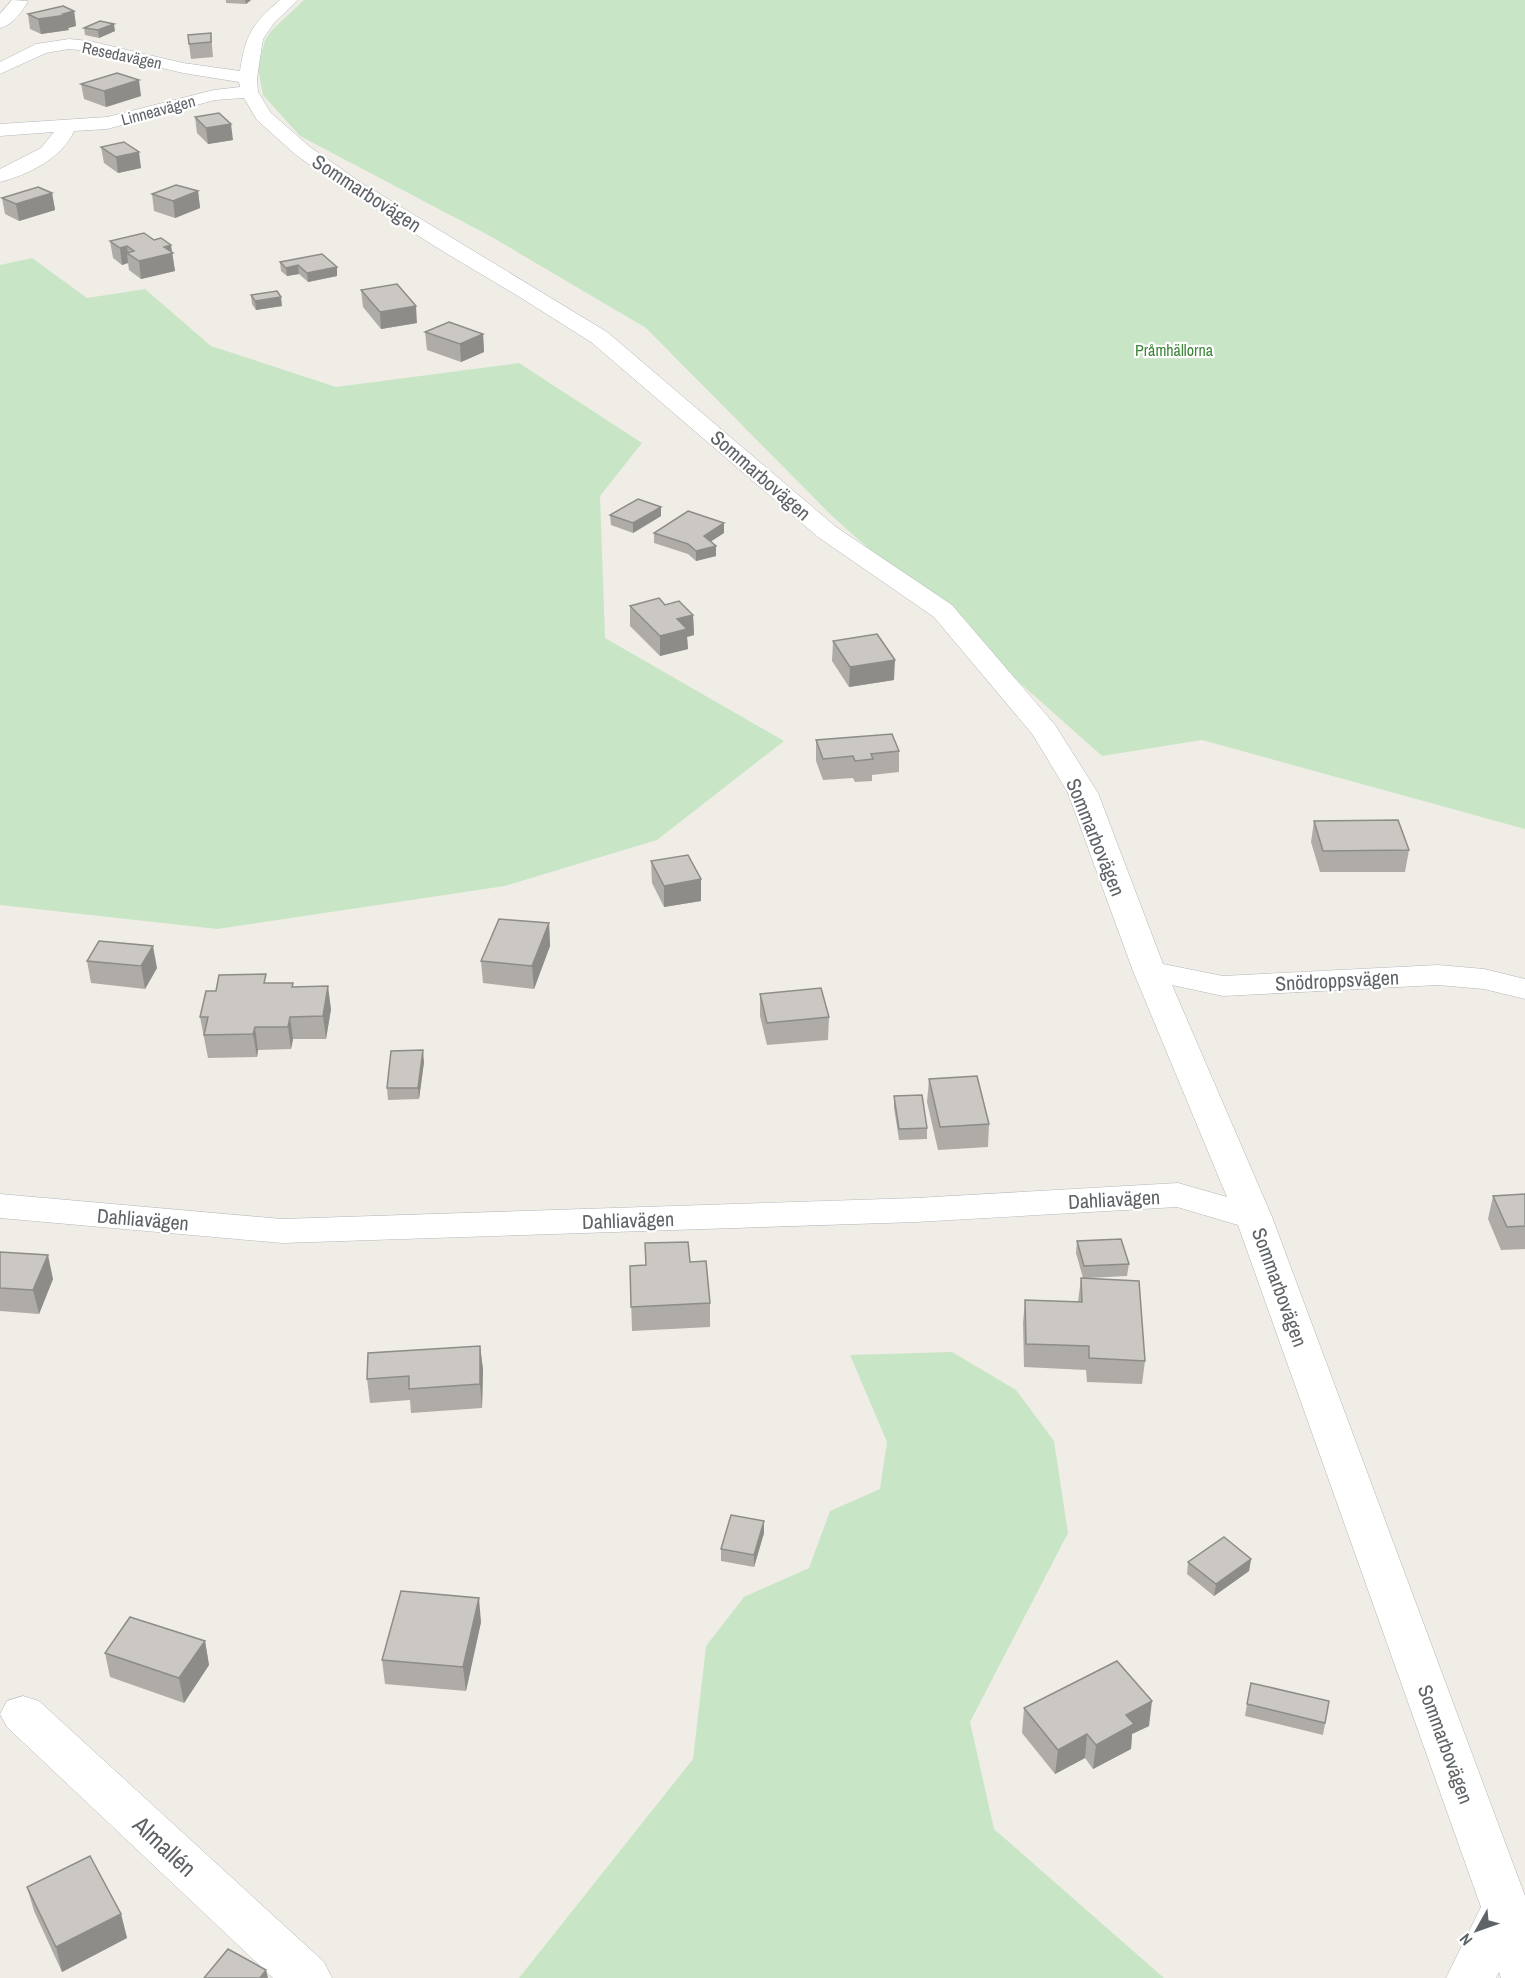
<svg xmlns="http://www.w3.org/2000/svg" width="1525" height="1978" viewBox="0 0 1525 1978" font-family="'Archivo Narrow',sans-serif">
<style>
.green{fill:#c8e6c5}
.lines{fill:none;stroke-linecap:round;stroke-linejoin:round}
.minor-casing{stroke:#b2b5b9;stroke-width:1}
.minor{fill:#fff;fill-rule:evenodd}
.wall{fill:#afaca8}
.shaded-wall{fill:#8e8c88}
.building{fill:#cbc8c3;stroke:#8e8c88;stroke-width:1.5}
.labels{text-anchor:middle;dominant-baseline:central;stroke-width:4.5;stroke-linejoin:round;paint-order:stroke}
.far-street-label{font-size:16px;fill:#5e6367;stroke:#fff}
.far-park-label{font-size:16px;fill:#3c8438;stroke:#fff}
.street-label{font-size:20px;fill:#5e6367;stroke:#fff}
.near-street-label{font-size:24px;fill:#5e6367;stroke:#fff}
</style>
<rect width="100%" height="100%" fill="#f0ede7"/>
<g class="green">
<path d="M304 0H1525V829L1202 740 1102 756 833 517 646 328 490 236 300 136 263 95 258 68 265 40 272 30Z"/>
<path d="M32 258 87 298 145 289 211 346 336 387 519 363 642 443 600 496 605 638 784 741 657 840 505 886 217 929 0 905V265Z"/>
<path d="M952 1352 1016 1390 1054 1441 1068 1533 970 1722 994 1829 1164 1978H519L693 1759 706 1646 744 1597 809 1568 830 1511 880 1489 887 1442 850 1355Z"/>
</g>
<g class="lines">
<defs>
<g id="minor">
<path d="M12 0 28 1C22 12 13 25 0 28V14Z"/>
<path d="M280 0H298L274 23 263 39 257 78 258 92 271 113 310 147 360 182 607 332 836 527 952 605 1055 725 1098 793 1163 964 1223 976 1438 965 1484 969 1525 979V999L1484 989 1438 985 1223 996 1172 985 1272 1217 1525 1896V1978H1501L1499 1972 1496 1978H1446L1481 1907 1238 1225 1177 1207 916 1222 282 1243 0 1218V1194L282 1219 916 1198 1178 1183 1227 1197 1133 971 1068 793 1033 735 934 617 818 537 591 342 518 296 444 252 346 190 296 155 257 120 244 98 215 100 107 129 74 131C62 158 28 175 0 182V169L41 148 54 132 0 136V124L107 117 214 90 240 87 239 82 183 73 89 51 69 49 46 53 0 74V62L36 44 69 39 89 41 183 63 240 71C246 34 251 25 280 0Z"/>
<path d="M23 1696 39 1701 324 1962 332 1978H273L7 1727 0 1714 7 1701Z"/>
</g>
</defs>
<use href="#minor" class="minor-casing"/>
<use href="#minor" class="minor"/>
</g>
<g class="wall">
<path d="M226 0H251L246 4 226 3Z"/>
<path d="M74 11 76 26 68 28 69 30 41 34 30 29 28 14Z"/>
<path d="M84 28 115 31 99 38 85 35Z"/>
<path d="M211 33 213 57 191 59 189 44Z"/>
<path d="M81 84 141 96 106 107 84 99Z"/>
<path d="M195 117 233 140 208 144 197 133Z"/>
<path d="M101 147 141 168 118 173 104 163Z"/>
<path d="M198 191 200 208 175 218 154 211 152 194Z"/>
<path d="M52 193 55 210 19 221 5 214 2 198Z"/>
<path d="M110 241 172 253 175 271 141 279 129 270 128 263 122 265 113 258Z"/>
<path d="M322 254 337 276 308 282 299 274 287 276 281 271 280 262Z"/>
<path d="M361 290 417 323 381 329 363 307Z"/>
<path d="M251 295 282 306 256 310 252 304Z"/>
<path d="M425 332 483 334 484 352 461 362 427 350Z"/>
<path d="M661 507V516L633 533 611 525 610 515Z"/>
<path d="M724 523V533L710 541 716 546V556L696 561 688 554 654 543V533Z"/>
<path d="M665 605 693 615 694 635 687 637 688 649 660 656 630 626V606Z"/>
<path d="M833 641 894 680 849 687 832 661Z"/>
<path d="M816 740 899 751V772L872 775V781L855 782 853 778 823 780 816 761Z"/>
<path d="M1314 821 1409 850 1405 872H1320L1311 842Z"/>
<path d="M651 861 701 901 664 907 652 883Z"/>
<path d="M549 923 550 946 534 989 483 983 481 961Z"/>
<path d="M87 961 157 968 145 989 91 983Z"/>
<path d="M268 983 293 987 331 1009 326 1039H293L291 1049 258 1050 257 1057 208 1058 200 1017 216 991Z"/>
<path d="M760 994 829 1017 828 1040 767 1045 760 1016Z"/>
<path d="M424 1062 419 1099 388 1100 387 1088Z"/>
<path d="M929 1079 989 1124 988 1147 938 1150 927 1102Z"/>
<path d="M894 1096 927 1128V1139L899 1140 894 1108Z"/>
<path d="M1525 1194V1249L1501 1250 1488 1219 1493 1196Z"/>
<path d="M1077 1241 1129 1264 1127 1276 1088 1278 1145 1361 1142 1384 1087 1382 1086 1370 1024 1367 1023 1323 1025 1300 1078 1302 1081 1278H1083L1076 1253Z"/>
<path d="M0 1252 53 1279 39 1314 0 1311Z"/>
<path d="M630 1266 710 1303V1327L632 1331Z"/>
<path d="M480 1346 483 1370 482 1408 411 1413 410 1400 370 1403 367 1379Z"/>
<path d="M764 1533 754 1567 721 1561V1549Z"/>
<path d="M1251 1559 1249 1571 1214 1596 1187 1574 1188 1562Z"/>
<path d="M481 1622 466 1691 385 1684 382 1660Z"/>
<path d="M205 1641 209 1665 184 1703 110 1677 105 1653Z"/>
<path d="M1329 1701 1323 1735 1245 1716 1247 1704Z"/>
<path d="M1024 1708 1149 1726 1132 1734 1131 1749 1093 1769 1085 1758 1055 1774 1022 1733Z"/>
<path d="M27 1887 121 1914 127 1938 62 1972 34 1911Z"/>
</g>
<g class="shaded-wall">
<path d="M245 0H251L246 4Z"/>
<path d="M74 11 76 26 68 28 69 30 41 34 38 19Z"/>
<path d="M114 24 115 31 99 38 98 30Z"/>
<path d="M139 80 141 96 106 107 104 91Z"/>
<path d="M231 124 233 140 208 144 206 128Z"/>
<path d="M139 152 141 168 118 173 116 157Z"/>
<path d="M198 191 200 208 175 218 173 201Z"/>
<path d="M52 193 55 210 19 221 16 204Z"/>
<path d="M171 245 175 271 141 279 139 261 164 247Z"/>
<path d="M127 246 128 254 127 253 128 263 122 265 120 248Z"/>
<path d="M298 265 299 274 287 276 286 268Z"/>
<path d="M337 267V276L308 282 307 273Z"/>
<path d="M281 297 282 306 256 310 255 301Z"/>
<path d="M416 306 417 323 381 329 380 312Z"/>
<path d="M483 334 484 352 461 362 460 344Z"/>
<path d="M661 507V516L633 533V523Z"/>
<path d="M724 523V533L704 546V536Z"/>
<path d="M716 546V556L696 561V551Z"/>
<path d="M693 615 694 635 687 637 688 649 660 656V636L677 619Z"/>
<path d="M895 660 894 680 849 687 850 667Z"/>
<path d="M701 879V901L664 907V886Z"/>
<path d="M549 923 550 946 534 989 532 966Z"/>
<path d="M153 946 157 968 145 989 141 966Z"/>
<path d="M328 986 331 1009 326 1039 323 1016Z"/>
<path d="M290 1017 293 1039 291 1049 288 1027Z"/>
<path d="M255 1027 258 1050 257 1057 253 1034Z"/>
<path d="M423 1050 424 1062 419 1099 418 1088Z"/>
<path d="M48 1255 53 1279 39 1314 33 1290Z"/>
<path d="M480 1346 483 1370 482 1408 480 1384Z"/>
<path d="M764 1521V1533L754 1567V1555Z"/>
<path d="M1251 1559 1249 1571 1214 1596 1216 1584Z"/>
<path d="M479 1598 481 1622 466 1691 463 1667Z"/>
<path d="M205 1641 209 1665 184 1703 179 1678Z"/>
<path d="M1152 1701 1149 1726 1132 1734 1131 1749 1093 1769 1096 1745 1126 1715Z"/>
<path d="M1087 1734 1085 1758 1055 1774 1058 1750Z"/>
<path d="M121 1914 127 1938 62 1972 56 1947Z"/>
<path d="M266 1970 268 1978H260Z"/>
</g>
<g class="building">
<path d="M63 6 74 11 63 14 67 15 38 19 28 14Z"/>
<path d="M100 21 114 24 98 30 84 28Z"/>
<path d="M211 33V42L189 44 188 35Z"/>
<path d="M117 73 139 80 104 91 81 84Z"/>
<path d="M219 113 231 124 206 128 195 117Z"/>
<path d="M124 142 139 152 116 157 101 147Z"/>
<path d="M176 185 198 191 173 201 152 194Z"/>
<path d="M38 187 52 193 16 204 2 198Z"/>
<path d="M144 233 154 240 161 238 171 245 164 247 173 253 139 261 127 253 134 251 127 246 120 248 110 241Z"/>
<path d="M322 254 337 267 307 273 298 265 286 268 280 262Z"/>
<path d="M397 284 416 306 380 312 361 290Z"/>
<path d="M277 291 281 297 255 301 251 295Z"/>
<path d="M449 322 483 334 460 344 425 332Z"/>
<path d="M638 499 661 507 633 523 610 515Z"/>
<path d="M688 511 724 523 704 536 716 546 696 551 688 544 654 533Z"/>
<path d="M659 598 665 605 679 601 693 615 677 619 687 629 660 636 630 606Z"/>
<path d="M877 634 895 660 850 667 833 641Z"/>
<path d="M892 734 899 751 871 754 873 759 855 761 853 756 823 759 816 740Z"/>
<path d="M1398 820 1409 850 1323 851 1314 821Z"/>
<path d="M688 855 701 879 664 886 651 861Z"/>
<path d="M499 919 549 923 532 966 481 961Z"/>
<path d="M99 941 153 946 141 966 87 961Z"/>
<path d="M266 974 264 983H293L292 987 328 986 323 1016 290 1017 288 1027H255L253 1034 204 1035 208 1017H200L206 991H216L219 975Z"/>
<path d="M821 988 829 1017 767 1023 760 994Z"/>
<path d="M423 1050 418 1088H387L391 1051Z"/>
<path d="M977 1076 989 1124 940 1127 929 1079Z"/>
<path d="M922 1095 927 1128 899 1129 894 1096Z"/>
<path d="M1525 1194V1226L1507 1227 1493 1196Z"/>
<path d="M1121 1239 1129 1264 1084 1266 1077 1241Z"/>
<path d="M688 1242 690 1262 706 1261 710 1303 631 1307 630 1266 646 1265 645 1243Z"/>
<path d="M0 1252 48 1255 33 1290 0 1288Z"/>
<path d="M1081 1278 1139 1281 1145 1361 1089 1358V1346L1026 1344 1025 1300 1082 1302Z"/>
<path d="M480 1346V1384L409 1389V1376L367 1379 368 1353Z"/>
<path d="M731 1515 764 1521 754 1555 721 1549Z"/>
<path d="M1224 1537 1251 1559 1216 1584 1188 1562Z"/>
<path d="M401 1591 479 1598 463 1667 382 1660Z"/>
<path d="M130 1617 205 1641 179 1678 105 1653Z"/>
<path d="M1117 1661 1152 1701 1126 1715 1134 1724 1096 1745 1087 1734 1058 1750 1024 1708Z"/>
<path d="M1251 1683 1329 1701 1325 1723 1247 1704Z"/>
<path d="M90 1856 121 1914 56 1947 27 1887Z"/>
<path d="M228 1949 266 1970 260 1978H204Z"/>
</g>
<g class="labels">
<g class="far-street-label">
<text transform="translate(122 55) rotate(12)">Resedavägen</text>
<text transform="translate(158 110) rotate(-15)">Linneavägen</text>
</g>
<g class="far-park-label">
<text x="1174" y="350">Pråmhällorna</text>
</g>
<g class="street-label">
<text transform="translate(367 193) rotate(33)">Sommarbovägen</text>
<text transform="translate(761 475) rotate(41)">Sommarbovägen</text>
<text transform="translate(1096 837) rotate(68)">Sommarbovägen</text>
<text transform="translate(1337 980) rotate(-3)">Snödroppsvägen</text>
<text transform="translate(1114 1199) rotate(-3)">Dahliavägen</text>
<text transform="translate(143 1219) rotate(5)">Dahliavägen</text>
<text transform="translate(628 1220) rotate(-2)">Dahliavägen</text>
<text transform="translate(1280 1287) rotate(70)">Sommarbovägen</text>
<text transform="translate(1446 1744) rotate(70)">Sommarbovägen</text>
</g>
<g class="near-street-label">
<text transform="translate(165 1846) rotate(43)">Almallén</text>
</g>
</g>
<g transform="translate(1477 1930) rotate(230)" stroke="#ffffff" stroke-width="4.5" paint-order="stroke">
<path d="M0-4.5L10 22L0 15L-10 22Z" fill="#5e6367"/>
<text y="-9" font-size="16" font-weight="bold" text-anchor="middle" fill="#5e6367">N</text>
</g>
</svg>
